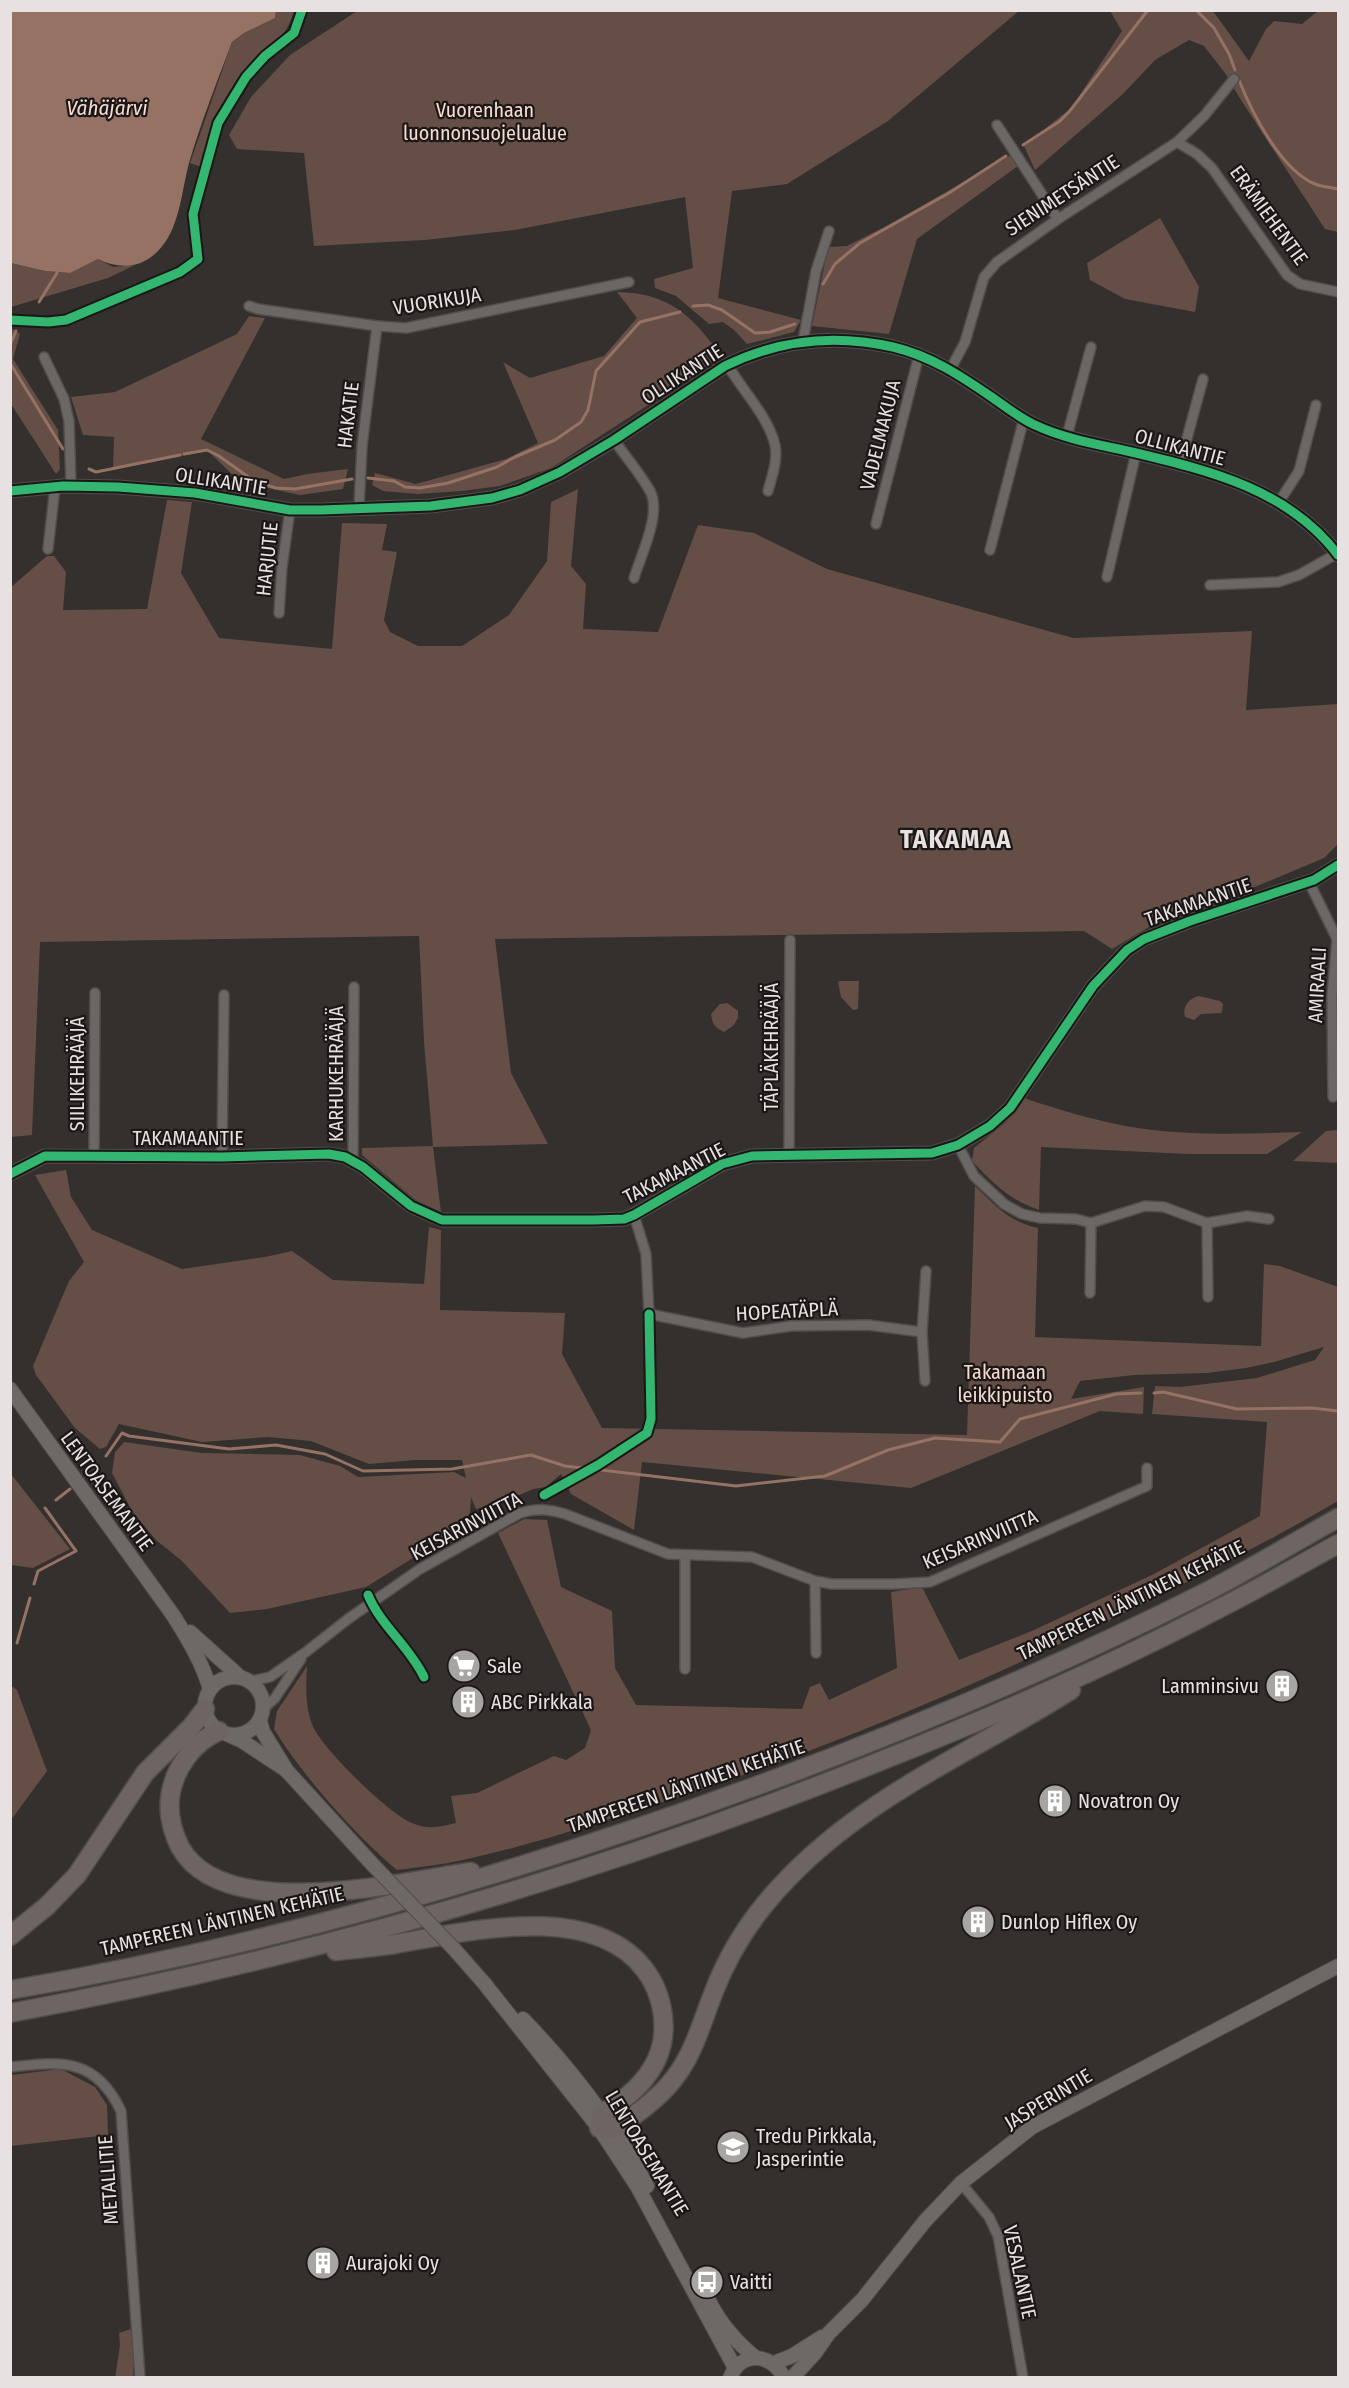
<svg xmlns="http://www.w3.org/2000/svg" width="1349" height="2388" viewBox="0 0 1349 2388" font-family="'Fira Sans Condensed',sans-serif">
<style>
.green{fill:#654e45}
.water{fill:#967264}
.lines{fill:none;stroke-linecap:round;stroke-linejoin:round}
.stream{stroke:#967264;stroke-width:3}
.minor-casing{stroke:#504d4b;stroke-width:12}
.tertiary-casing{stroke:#504d4b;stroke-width:15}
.secondary-casing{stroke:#504d4b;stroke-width:16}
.motorway-casing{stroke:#504d4b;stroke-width:21}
.minor{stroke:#6a6765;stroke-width:9}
.tertiary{stroke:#6a6765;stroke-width:12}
.secondary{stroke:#6e6966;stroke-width:14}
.motorway{stroke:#6e6461;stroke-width:18}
.secondary-bridge-casing{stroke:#504d4b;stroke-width:16;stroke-linecap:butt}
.secondary-bridge{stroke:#6e6966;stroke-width:14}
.cycleway-casing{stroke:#1a1716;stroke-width:13}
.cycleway{stroke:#33b770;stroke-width:9}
.labels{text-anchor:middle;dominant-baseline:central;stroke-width:4.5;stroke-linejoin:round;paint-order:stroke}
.park-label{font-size:20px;fill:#f7dbd0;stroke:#1a1716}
.street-label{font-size:20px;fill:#e7e2e1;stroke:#1a1716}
.poi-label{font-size:20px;fill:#e7e2e1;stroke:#1a1716;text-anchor:start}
.water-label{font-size:21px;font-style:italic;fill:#f7dbd1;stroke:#1a1716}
.district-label{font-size:26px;font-weight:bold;letter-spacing:1.5px;fill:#e7e2e1;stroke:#1a1716}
</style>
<rect width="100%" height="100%" fill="#33302e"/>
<g class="green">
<path d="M276 11H294C286 42 259 54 241 79 222 106 212 137 201 167L190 163 232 42 244 33 275 18Z"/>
<path d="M357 11V10L1019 11 888 121 787 184 732 191 718 298 801 320 794 332 747 344 734 330 723 322 709 324 676 296 655 288 654 279 693 268 685 197 515 230 425 240 314 246 304 153 237 149 229 135 251 97 290 55Z"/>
<path d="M1110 11H1213L1249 61 1266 29 1274 21 1302 24 1318 11H1338V232L1325 229 1239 97 1225 73 1204 46 1189 40 1155 60 1123 94 1035 170 1024 146 1072 107 1122 31Z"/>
<path d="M1011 155 1018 166 917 239 889 334 812 326 828 247 847 246 888 225Z"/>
<path d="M1160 218 1199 287 1195 312 1125 299 1090 280 1087 263Z"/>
<path d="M98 259 113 267 135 265 108 278 11 307V263L45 271 69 273Z"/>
<path d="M617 292C669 293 692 315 721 356L679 385 551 468 500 486 462 491 417 494 383 491 372 485 375 473 416 484 506 459 538 443 503 362 530 378 604 356 637 318Z"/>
<path d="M249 316 265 318 201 439 284 479 307 474 348 469 343 489 300 495 240 482 208 451 113 468 114 437 83 435 71 397 115 392 237 334Z"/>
<path d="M11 328 20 334 13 359 58 430 60 469 56 474 11 404Z"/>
<path d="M578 489 571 566 586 584 583 629 658 632 698 525 754 533 827 569 1073 638 1252 631 1246 710 1338 704V844L1324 858 1255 887 1191 902 1112 949 1084 931 495 939 511 1073 548 1144 433 1147 441 1212 424 1207 362 1155V1148L433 1146 424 1042 419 936 40 942 32 1135 11 1137 10 588 47 556H54L66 572 63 610 147 609 167 500 192 502 181 573 219 638 332 649 342 523 387 524 382 550 397 552 384 620 390 632 418 646H462L509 615 547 561 551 502Z"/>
<path d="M840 981H859L858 1009 853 1010 841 997 838 982Z"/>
<path d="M1199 996 1220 1001 1223 1004 1222 1013 1201 1014 1194 1020 1185 1017C1182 1007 1189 998 1199 996Z"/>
<path d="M727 1003 738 1011V1018L733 1026 724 1032C715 1028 712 1024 711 1014L720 1004Z"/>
<path d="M1024 1098C1059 1110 1094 1120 1131 1127 1186 1136 1246 1134 1302 1132L1267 1154H1188L1041 1147 1039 1210C1009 1200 993 1183 972 1161L974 1148 1005 1123Z"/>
<path d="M1338 1130V1163L1293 1161 1326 1131Z"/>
<path d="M66 1170 71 1197 92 1230 182 1269 265 1257 292 1251 333 1280 424 1284 429 1227 441 1230 440 1310 565 1313 562 1354 602 1428 967 1435 975 1186C996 1206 1009 1222 1038 1228L1035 1337 1261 1346 1264 1264 1280 1266 1338 1287V1501C1270 1541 1198 1577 1126 1612 981 1683 832 1747 678 1797 607 1820 536 1844 463 1860 441 1865 419 1867 397 1870 356 1836 302 1775 274 1729L277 1711 307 1666C306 1686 305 1705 312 1724 320 1747 390 1815 412 1823 428 1830 440 1827 456 1823L451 1796 477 1793 554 1756 566 1760 585 1748 591 1730 498 1533 524 1519 547 1520 561 1587 612 1611 615 1668 636 1705 802 1709 810 1687 820 1683 829 1700 897 1668 891 1592 922 1587 959 1660 1034 1630 1154 1574 1260 1516 1267 1422 1152 1414 1155 1386 1180 1387 1257 1378 1315 1360 1324 1347 1274 1362 1246 1368 1207 1373 1134 1375 1080 1381 1071 1399 1144 1387 1143 1414 1100 1411 911 1488 642 1462 634 1530 571 1494 561 1474 546 1487 533 1489 494 1506 476 1509 471 1497 470 1513 460 1529 366 1587 267 1609 230 1613 182 1561 156 1540 132 1511 112 1473 115 1452 124 1442 202 1453 300 1455 340 1466 358 1477 454 1472 466 1478 462 1460H415L369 1464 311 1441 268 1437 202 1442 119 1424 106 1447 100 1449 75 1428 36 1375 33 1366 69 1281 84 1262 35 1175Z"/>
<path d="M11 1474 70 1549 33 1568 11 1565Z"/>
<path d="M10 1685 17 1690 47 1771 11 1820Z"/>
<path d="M61 2069 95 2087 107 2105 108 2135 11 2146V2075Z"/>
<path d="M134 2328 133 2377 115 2378 120 2345 119 2333Z"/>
</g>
<path class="water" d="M11 10 276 11 275 18 244 33 232 42C217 82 201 122 189 163 181 193 180 230 157 252 140 269 118 269 98 259L70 273 45 271 11 263Z"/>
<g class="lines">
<g class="stream">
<path d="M1196 10 1214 28 1229 54 1235 70"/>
<path d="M1239 80C1252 113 1281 170 1315 184 1322 187 1331 187 1338 189"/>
<path d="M1023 145 1060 121 1069 112 1148 10"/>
<path d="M823 284 835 264 860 243 949 193 1006 156"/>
<path d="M39 302 57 273"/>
<path d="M693 306 708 305 722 310 755 333 770 332 795 324"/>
<path d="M10 345 16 331"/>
<path d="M10 363 63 449"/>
<path d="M184 454 207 450 219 456 254 481 276 488 295 489 352 479"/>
<path d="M89 469 96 472 180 455"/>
<path d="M368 478 394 481 405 487 420 488 448 483 497 467 515 457 555 440 581 422 588 410 596 371 640 322 680 312"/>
<path d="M1154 1393 1163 1392 1237 1409 1312 1408 1338 1411"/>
<path d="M106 1456 122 1433 129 1436 229 1449 276 1445 325 1454 363 1471 452 1469 531 1455 565 1466 583 1468"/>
<path d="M601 1470 736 1486 825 1476 888 1450 935 1438 1000 1442 1020 1419 1116 1394 1141 1393"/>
<path d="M56 1500 70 1489"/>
<path d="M34 1584 38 1571 76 1551 45 1508"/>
<path d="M17 1643 30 1598"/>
</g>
<defs>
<g id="minor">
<path d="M997 125 1058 219"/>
<path d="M1177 142 1197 154 1212 168 1287 275 1300 284 1338 292"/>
<path d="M249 306 258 309 377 326 406 328 629 282"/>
<path d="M803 341 816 271 829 231"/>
<path d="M44 357 64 399 69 421 71 486"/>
<path d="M725 366 732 372C746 394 769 419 775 445 778 460 772 476 768 491"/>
<path d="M950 370 965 342 984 277 997 262 1058 219 1177 142 1204 116 1234 79"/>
<path d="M1067 436 1091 347"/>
<path d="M614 440C625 456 640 473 650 491 662 513 641 555 634 578"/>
<path d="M1180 464 1203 379"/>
<path d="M1279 502 1299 471 1316 405"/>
<path d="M359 507 362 446 377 326"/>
<path d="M876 524 919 355"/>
<path d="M48 549 55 487"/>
<path d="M990 550 1024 418"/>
<path d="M1107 577 1136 453"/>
<path d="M1210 585 1278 582 1299 575 1338 553"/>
<path d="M279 613 282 567 290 510"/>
<path d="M1309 882 1337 939 1332 996 1333 1097"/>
<path d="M958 1145 974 1176 1004 1204 1022 1214 1040 1218 1076 1219 1091 1223 1145 1206 1164 1207 1207 1223 1247 1216 1269 1219"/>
<path d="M94 1155 95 993"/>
<path d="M789 1155 790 940"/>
<path d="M222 1157 224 995"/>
<path d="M353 1161 354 987"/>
<path d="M634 1215 646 1254 649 1314 743 1333 791 1326 868 1325 922 1332"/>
<path d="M1207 1223 1208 1297"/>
<path d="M1090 1293 1091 1223"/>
<path d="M649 1314 651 1419"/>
<path d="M925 1381 922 1332 926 1271"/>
<path d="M815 1581 816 1653"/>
<path d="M685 1669V1555"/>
<path d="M251 1681 270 1677 306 1652 348 1619 420 1569 520 1513C537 1508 548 1509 565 1514L668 1554 752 1557 815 1581 832 1584H894L930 1582 1147 1486V1468"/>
<path d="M264 1708 275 1698 301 1659"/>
<path d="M10 2067C62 2061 96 2058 121 2111L140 2378"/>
<path d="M961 2183 989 2217 998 2236 1023 2378"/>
</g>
<g id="tertiary">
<path d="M10 491 63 486 118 487 195 493 290 510H321L431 506 492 498 520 490 560 472 614 440 725 366C778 340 835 334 893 347 931 356 961 376 993 398 1007 408 1020 418 1035 425 1067 440 1102 445 1136 453 1211 471 1289 490 1338 555"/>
<path d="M10 1174 45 1156 222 1157 329 1154 345 1157 363 1167 411 1206 442 1220H594L624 1219 634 1215 722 1164 752 1156 932 1153 958 1145 990 1126 1010 1108 1093 986 1127 950 1144 939 1190 921 1314 880 1338 865"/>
</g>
<g id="secondary">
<path d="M10 1389 173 1615C188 1639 202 1662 210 1689"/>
<path d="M190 1632 240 1677"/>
<circle cx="234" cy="1706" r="29"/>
<path d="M260 1721 263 1732 287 1771 373 1865"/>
<path d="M231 1736 242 1741 286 1770"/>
<path d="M455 1950 484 1983 599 2128 637 2186 735 2368"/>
<path d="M523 2019C573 2071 613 2123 647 2186"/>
<path d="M709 2301C720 2323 736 2342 756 2358"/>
<path d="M774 2363 792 2356 822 2337"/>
<path d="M730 2378C741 2350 772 2353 784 2378"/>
<path d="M792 2378 815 2353 829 2333 862 2300 925 2221 961 2183 1032 2127 1338 1966"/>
</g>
<g id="motorway">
<path d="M219 1731C193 1742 173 1770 170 1798 168 1816 172 1831 180 1847 223 1925 400 1882 471 1872"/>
<path d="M10 1936 47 1906 77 1875 145 1773 192 1726 205 1709"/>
<path d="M336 1951C355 1949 375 1947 395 1944 467 1932 592 1900 645 1970 660 1990 667 2018 662 2043 657 2068 641 2086 621 2101 616 2105 606 2109 603 2115 601 2118 600 2124 599 2128L614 2129C636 2115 660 2098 676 2076 694 2052 702 2022 713 1994 725 1962 743 1931 765 1904 848 1803 963 1758 1071 1690"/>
<path d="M10 1990C223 1954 433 1897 637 1828 832 1762 1024 1684 1208 1591 1252 1568 1295 1542 1338 1518"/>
<path d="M10 2013C309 1958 601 1874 883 1760 997 1715 1111 1665 1220 1608 1260 1588 1299 1565 1338 1544"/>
</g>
</defs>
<use href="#minor" class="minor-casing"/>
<use href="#tertiary" class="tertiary-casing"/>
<use href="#secondary" class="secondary-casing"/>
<use href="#motorway" class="motorway-casing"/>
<use href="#minor" class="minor"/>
<use href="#tertiary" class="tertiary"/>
<use href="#secondary" class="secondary"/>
<use href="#motorway" class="motorway"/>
<defs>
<path id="secondary-bridge" d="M373 1865 455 1950"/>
</defs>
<use href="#secondary-bridge" class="secondary-bridge-casing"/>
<use href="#secondary-bridge" class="secondary-bridge"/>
<defs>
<g id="cycleway">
<path d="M10 320 48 322 66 320 180 272 198 259 193 214 218 123 246 77 265 56 294 33 302 10"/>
<path d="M10 491 63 486 118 487 195 493 290 510H321L431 506 492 498 520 490 560 472 614 440 725 366C778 340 835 334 893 347 931 356 961 376 993 398 1007 408 1020 418 1035 425 1067 440 1102 445 1136 453 1211 471 1289 490 1338 555"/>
<path d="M10 1174 45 1156 222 1157 329 1154 345 1157 363 1167 411 1206 442 1220H594L624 1219 634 1215 722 1164 752 1156 932 1153 958 1145 990 1126 1010 1108 1093 986 1127 950 1144 939 1190 921 1314 880 1338 865"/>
<path d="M544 1495 598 1465 647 1433 651 1419 649 1314"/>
<path d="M368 1595C381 1626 409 1646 424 1677"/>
</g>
</defs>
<use href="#cycleway" class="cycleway-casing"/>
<use href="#cycleway" class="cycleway"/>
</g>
<defs>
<symbol id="supermarket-disc" viewBox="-11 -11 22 22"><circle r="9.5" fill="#a8a4a2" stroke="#1a1716"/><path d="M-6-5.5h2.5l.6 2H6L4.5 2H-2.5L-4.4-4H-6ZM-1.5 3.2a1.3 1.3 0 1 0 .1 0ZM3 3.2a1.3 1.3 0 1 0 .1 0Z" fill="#fff"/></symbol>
<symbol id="building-disc" viewBox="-11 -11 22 22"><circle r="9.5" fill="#a8a4a2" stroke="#1a1716"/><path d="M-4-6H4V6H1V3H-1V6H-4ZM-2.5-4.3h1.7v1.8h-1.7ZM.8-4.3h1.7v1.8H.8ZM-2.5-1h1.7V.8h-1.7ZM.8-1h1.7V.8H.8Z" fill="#fff"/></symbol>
<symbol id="school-disc" viewBox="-11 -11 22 22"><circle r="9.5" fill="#a8a4a2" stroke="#1a1716"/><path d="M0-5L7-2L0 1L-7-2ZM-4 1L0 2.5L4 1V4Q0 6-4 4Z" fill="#fff"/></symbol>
<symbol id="bus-disc" viewBox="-11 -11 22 22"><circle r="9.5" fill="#a8a4a2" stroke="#1a1716"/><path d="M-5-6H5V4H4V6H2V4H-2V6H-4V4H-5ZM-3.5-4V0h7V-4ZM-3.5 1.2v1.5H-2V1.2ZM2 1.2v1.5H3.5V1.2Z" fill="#fff"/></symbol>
</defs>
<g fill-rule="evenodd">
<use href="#supermarket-disc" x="445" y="1647" width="38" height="38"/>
<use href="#building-disc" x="1263" y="1667" width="38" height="38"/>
<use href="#building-disc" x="449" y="1683" width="38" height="38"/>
<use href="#building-disc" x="1036" y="1782" width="38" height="38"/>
<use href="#building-disc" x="959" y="1903" width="38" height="38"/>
<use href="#school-disc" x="714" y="2128" width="38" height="38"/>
<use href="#building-disc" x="304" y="2244" width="38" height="38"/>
<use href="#bus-disc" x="688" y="2263" width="38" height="38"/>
</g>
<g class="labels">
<g class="park-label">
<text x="485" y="110">Vuorenhaan<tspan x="485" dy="23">luonnonsuojelualue</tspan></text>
<text x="1005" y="1372">Takamaan<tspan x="1005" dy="23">leikkipuisto</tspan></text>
</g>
<g class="street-label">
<text transform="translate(1062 195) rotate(-33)">SIENIMETSÄNTIE</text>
<text transform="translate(1269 215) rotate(54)">ERÄMIEHENTIE</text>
<text transform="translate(437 301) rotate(-9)">VUORIKUJA</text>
<text transform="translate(682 374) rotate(-33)">OLLIKANTIE</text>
<text transform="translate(348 415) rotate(-83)">HAKATIE</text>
<text transform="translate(880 435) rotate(-76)">VADELMAKUJA</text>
<text transform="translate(1180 447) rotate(15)">OLLIKANTIE</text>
<text transform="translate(221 481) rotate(9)">OLLIKANTIE</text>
<text transform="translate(267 559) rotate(-84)">HARJUTIE</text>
<text transform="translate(1198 902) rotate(-19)">TAKAMAANTIE</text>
<text transform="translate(1317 985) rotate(-87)">AMIRAALI</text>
<text transform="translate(771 1047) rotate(-90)">TÄPLÄKEHRÄÄJÄ</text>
<text transform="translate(77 1074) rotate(-90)">SIILIKEHRÄÄJÄ</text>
<text transform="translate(336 1074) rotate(-90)">KARHUKEHRÄÄJÄ</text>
<text x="188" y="1138">TAKAMAANTIE</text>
<text transform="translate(674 1173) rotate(-27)">TAKAMAANTIE</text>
<text transform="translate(787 1311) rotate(-3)">HOPEATÄPLÄ</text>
<text transform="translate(107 1491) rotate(54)">LENTOASEMANTIE</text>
<text transform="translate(466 1526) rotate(-28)">KEISARINVIITTA</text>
<text transform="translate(980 1539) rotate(-23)">KEISARINVIITTA</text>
<text transform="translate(1131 1600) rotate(-26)">TAMPEREEN LÄNTINEN KEHÄTIE</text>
<text transform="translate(686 1786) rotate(-19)">TAMPEREEN LÄNTINEN KEHÄTIE</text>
<text transform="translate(222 1921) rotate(-13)">TAMPEREEN LÄNTINEN KEHÄTIE</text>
<text transform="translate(1048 2099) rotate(-31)">JASPERINTIE</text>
<text transform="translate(647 2153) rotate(59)">LENTOASEMANTIE</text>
<text transform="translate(108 2180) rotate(-94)">METALLITIE</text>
<text transform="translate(1020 2272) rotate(78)">VESALANTIE</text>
</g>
<g class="poi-label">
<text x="487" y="1666">Sale</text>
<text x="1259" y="1686" text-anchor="end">Lamminsivu</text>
<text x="491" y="1702">ABC Pirkkala</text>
<text x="1078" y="1801">Novatron Oy</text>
<text x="1001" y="1922">Dunlop Hiflex Oy</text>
<text x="756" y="2136">Tredu Pirkkala,<tspan x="756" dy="23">Jasperintie</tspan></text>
<text x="346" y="2263">Aurajoki Oy</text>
<text x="730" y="2282">Vaitti</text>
</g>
<g class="water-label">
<text x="107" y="108">Vähäjärvi</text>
</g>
<g class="district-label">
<text x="956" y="839">TAKAMAA</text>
</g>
</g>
<rect width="1349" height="2388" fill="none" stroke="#e7e2e1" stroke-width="24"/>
</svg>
